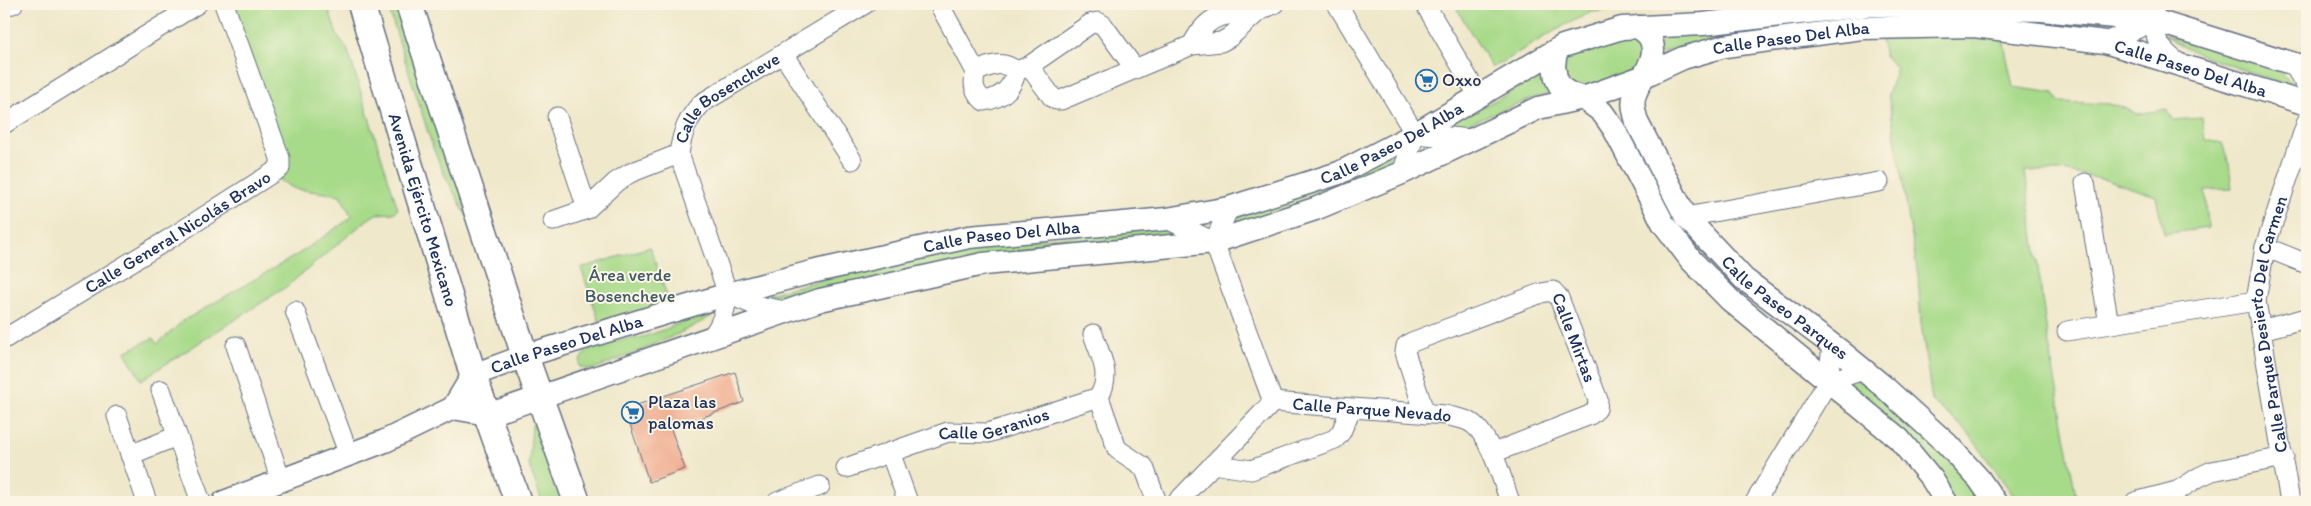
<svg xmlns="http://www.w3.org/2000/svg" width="2311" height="506" viewBox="0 0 2311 506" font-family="Itim,sans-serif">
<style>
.green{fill:#a7da89;stroke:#618474}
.building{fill:#eda080}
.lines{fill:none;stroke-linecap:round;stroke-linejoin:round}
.minor-casing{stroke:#657084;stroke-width:21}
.tertiary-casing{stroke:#657084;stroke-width:25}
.secondary-casing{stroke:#657084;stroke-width:29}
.minor{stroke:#fff;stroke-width:19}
.tertiary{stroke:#fff;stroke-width:22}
.secondary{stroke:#fff;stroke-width:26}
.labels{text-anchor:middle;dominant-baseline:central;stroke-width:4;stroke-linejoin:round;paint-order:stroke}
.street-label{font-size:18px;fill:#1b2f5e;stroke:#fcf5e5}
.poi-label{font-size:18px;fill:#1b2f5e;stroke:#fcf5e5;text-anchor:start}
.park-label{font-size:18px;fill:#3e5a69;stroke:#fcf5e5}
</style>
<rect width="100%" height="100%" fill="#fcf5e5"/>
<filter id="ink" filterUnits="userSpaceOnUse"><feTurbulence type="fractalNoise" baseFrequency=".02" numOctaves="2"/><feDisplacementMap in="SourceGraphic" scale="10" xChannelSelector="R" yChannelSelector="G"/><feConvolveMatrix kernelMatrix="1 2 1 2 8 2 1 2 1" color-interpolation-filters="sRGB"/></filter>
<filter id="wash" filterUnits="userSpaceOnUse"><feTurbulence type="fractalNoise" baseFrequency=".0096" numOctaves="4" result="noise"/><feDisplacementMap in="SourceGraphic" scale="20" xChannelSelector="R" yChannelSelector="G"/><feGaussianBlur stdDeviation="1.12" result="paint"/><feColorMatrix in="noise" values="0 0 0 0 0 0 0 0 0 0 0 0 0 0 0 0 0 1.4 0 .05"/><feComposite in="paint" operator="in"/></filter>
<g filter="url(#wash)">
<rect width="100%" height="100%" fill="#efe8ca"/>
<g class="green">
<path d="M222 4H327L337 35 347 48 398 209 394 213 376 214 367 220 286 287 141 380 125 352 153 338 157 344 183 321 300 253 352 217 340 195 295 189 281 181 278 158Z"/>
<path d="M387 4H400L472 226 443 172 433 148Z"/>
<path d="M1454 4H1658L1592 12 1561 27 1492 68Z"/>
<path d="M1870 8 2049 13 2117 20C2087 24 2060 21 2030 19 1990 16 1950 12 1909 12 1824 12 1742 32 1660 53L1661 40 1654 32Z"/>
<path d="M1635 34 1648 49 1637 68 1597 84 1573 87 1559 71 1567 55Z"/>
<path d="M1880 34H1945L2003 39 2013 87 2054 93 2059 102 2114 104 2138 114 2167 109 2173 120 2202 118 2205 140 2222 143 2229 163 2232 189 2205 190 2208 228 2164 234 2156 196 2110 181 2063 171H2025L2047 334 2077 502H2018L1966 430 1932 401 1921 323 1918 275 1888 94 1897 68 1885 57Z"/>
<path d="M2162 34 2278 70 2300 90 2198 54Z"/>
<path d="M1544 72 1545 81 1553 93C1516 102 1482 120 1446 131L1442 125 1502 97Z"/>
<path d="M1407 144 1369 176 1345 188 1226 229 1234 219 1281 201Z"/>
<path d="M1163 226 1191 235 1032 251 806 291 752 298 939 250Z"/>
<path d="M650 247 671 307 599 321 581 268Z"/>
<path d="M720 305V311C680 336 635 353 591 370L580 367 579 364C580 358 585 352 590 349 606 339 628 341 646 336 672 328 695 315 720 305Z"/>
<path d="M1864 376 1904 410 1988 502H1951L1839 382Z"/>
<path d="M537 422 570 502H542L529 465 532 425Z"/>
</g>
<g id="blocks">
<path class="building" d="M735 372 744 402 671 429 685 469 649 482 625 409Z"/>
</g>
</g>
<g filter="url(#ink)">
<use href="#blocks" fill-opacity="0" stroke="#657084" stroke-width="1"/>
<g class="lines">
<defs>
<g id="minor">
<path d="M939 4 976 72C972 84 974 92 984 101 1001 98 1013 89 1016 71"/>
<path d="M1337 4 1415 134"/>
<path d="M1425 4 1479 97"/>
<path d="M2153 4C2158 37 2149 40 2178 63"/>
<path d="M4 5 13 4"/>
<path d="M2105 42 2156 21"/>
<path d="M1192 45C1210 10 1224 16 1259 11"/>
<path d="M783 54 852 160"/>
<path d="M2293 64 2307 87"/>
<path d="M1029 66 1052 97 1056 100H1061L1192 45 1221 42 1230 37 1259 11 1274 4"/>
<path d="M1017 71 1029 66 1090 24 1098 22 1103 25 1135 69"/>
<path d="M976 72C990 65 1003 60 1016 71"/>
<path d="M557 117 587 209"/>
<path d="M4 124 197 4"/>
<path d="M1415 134 1472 139"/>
<path d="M1402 173 1415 134"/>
<path d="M2085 183 2109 324"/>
<path d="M1686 217 1879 182"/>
<path d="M1167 219 1214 242 1273 402"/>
<path d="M553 221 587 209 616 182 630 173 679 154"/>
<path d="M1214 242 1229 208"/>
<path d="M2265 247 2307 264"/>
<path d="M728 294 754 305 786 311"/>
<path d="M295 311 349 455"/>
<path d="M2261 330 2307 318"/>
<path d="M2067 331 2256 301"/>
<path d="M1093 334C1101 358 1112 374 1099 397L1117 449 1144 467 1157 502"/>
<path id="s1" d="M713 335C723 322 725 310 728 294L679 154C682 133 687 119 702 103L865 4"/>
<path id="s2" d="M4 339 169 239 280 168V158L224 4"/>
<path d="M236 346 281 481"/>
<path d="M1828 382 1863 370"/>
<path d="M161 390 201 502"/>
<path id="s3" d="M1425 414 1405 352 1406 346 1412 342 1541 293 1553 291 1559 298 1598 400 1597 409 1590 415 1493 453"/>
<path d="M117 416 147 502"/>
<path d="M890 452 908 502"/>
<path d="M130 455 177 436"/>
<path d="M1213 464 1251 470 1335 439 1341 432 1351 409"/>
<path id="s4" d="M846 468 948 432 988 433 1099 397"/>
<path d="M777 502 820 486"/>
<path id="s5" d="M1177 502 1273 402 1445 415C1452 417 1461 418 1468 421 1489 430 1503 482 1510 502"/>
<path d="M1755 502 1828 382 1832 345"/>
<path d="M2135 502 2177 491 2199 477 2212 471 2284 457"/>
<path id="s6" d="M2290 502 2256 301 2265 247 2307 121"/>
</g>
<g id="tertiary">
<path id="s7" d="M1639 27C1642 30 1648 34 1650 38 1661 59 1638 79 1634 98 1632 106 1635 114 1637 122L1686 217 1744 279 1839 350 1883 386 1947 444 1979 479 1995 502"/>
<path d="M1556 50 1554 66 1556 78 1561 88 1571 94 1583 98 1602 112 1614 129 1663 223 1691 260 1730 300 1899 439 1932 479 1946 502"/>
<path id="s8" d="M453 408 487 414 505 409 820 300 983 264 1214 242 1315 209 1402 173 1538 108 1583 98 1642 77 1683 58 1725 46 1862 28 1974 26 2105 42 2307 104"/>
<path id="s9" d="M224 502 385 441 453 408 473 375 525 356 728 294 812 272 969 237 1167 219 1229 208 1339 173 1415 134 1563 46 1622 28 1703 24 1869 5 2042 10 2156 21 2307 68"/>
</g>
<g id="secondary">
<path id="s10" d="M361 4 473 375 518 502"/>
<path d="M409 4 525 356 577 502"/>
</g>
</defs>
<use href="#minor" class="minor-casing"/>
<use href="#tertiary" class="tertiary-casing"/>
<use href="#secondary" class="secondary-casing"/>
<use href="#minor" class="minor"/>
<use href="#tertiary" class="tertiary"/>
<use href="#secondary" class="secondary"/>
</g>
</g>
<defs>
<symbol id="supermarket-ring" viewBox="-11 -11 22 22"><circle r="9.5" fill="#fcf5e5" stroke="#1f6fb2" stroke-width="1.5"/><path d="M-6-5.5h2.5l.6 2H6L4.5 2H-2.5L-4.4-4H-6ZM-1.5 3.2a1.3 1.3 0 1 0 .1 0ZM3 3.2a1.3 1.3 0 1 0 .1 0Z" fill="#1f6fb2"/></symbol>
</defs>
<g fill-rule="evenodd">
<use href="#supermarket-ring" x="1414" y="68" width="25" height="25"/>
<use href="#supermarket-ring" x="620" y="400" width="25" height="25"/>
</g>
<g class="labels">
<g class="street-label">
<text stroke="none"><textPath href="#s8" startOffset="1401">Calle Paseo Del Alba</textPath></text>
<text stroke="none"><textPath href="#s8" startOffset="1806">Calle Paseo Del Alba</textPath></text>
<text stroke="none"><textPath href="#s1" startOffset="271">Calle Bosencheve</textPath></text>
<text stroke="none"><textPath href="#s9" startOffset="1239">Calle Paseo Del Alba</textPath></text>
<text stroke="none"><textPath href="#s10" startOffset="215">Avenida Ejército Mexicano</textPath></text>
<text stroke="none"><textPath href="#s2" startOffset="204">Calle General Nicolás Bravo</textPath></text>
<text stroke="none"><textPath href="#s9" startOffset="834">Calle Paseo Del Alba</textPath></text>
<text stroke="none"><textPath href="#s7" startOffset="346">Calle Paseo Parques</textPath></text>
<text stroke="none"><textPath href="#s6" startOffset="181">Calle Parque Desierto Del Carmen</textPath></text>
<text stroke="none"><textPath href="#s3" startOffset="280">Calle Mirtas</textPath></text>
<text stroke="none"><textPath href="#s9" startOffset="385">Calle Paseo Del Alba</textPath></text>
<text stroke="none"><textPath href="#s5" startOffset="238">Calle Parque Nevado</textPath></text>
<text stroke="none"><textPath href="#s4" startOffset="155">Calle Geranios</textPath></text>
</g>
<g class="poi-label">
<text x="1442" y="80">Oxxo</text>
<text x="648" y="402">Plaza las<tspan x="648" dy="21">palomas</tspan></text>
</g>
<g class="park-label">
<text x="630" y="275">Área verde<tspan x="630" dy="21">Bosencheve</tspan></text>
</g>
</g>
<rect width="2311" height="506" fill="none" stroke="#fcf5e5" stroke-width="20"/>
</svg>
